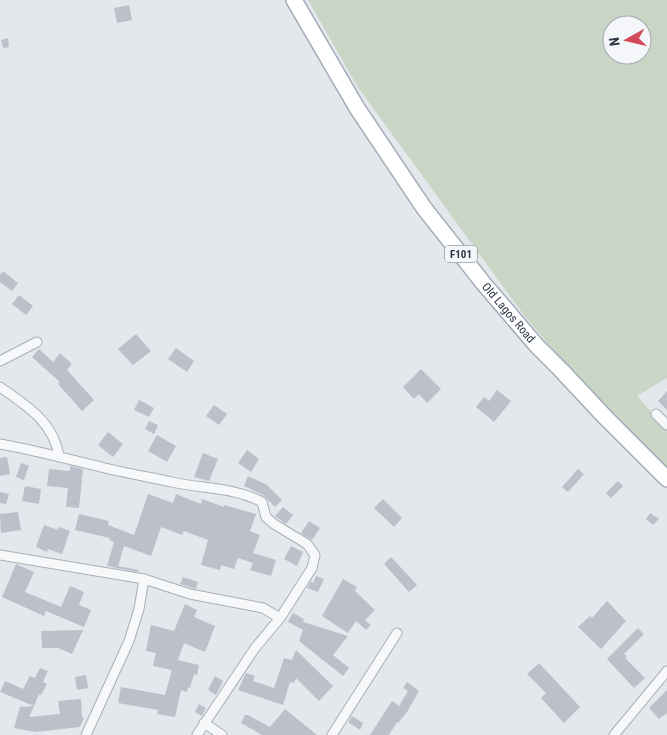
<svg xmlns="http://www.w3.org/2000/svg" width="667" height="735" viewBox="0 0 667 735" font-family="'Roboto Condensed',sans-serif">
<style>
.green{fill:#c9d6c5;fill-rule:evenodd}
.building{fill:#bbc0ca}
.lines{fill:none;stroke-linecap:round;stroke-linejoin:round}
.minor-casing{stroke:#a9aeb7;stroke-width:11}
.primary-casing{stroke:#a3abb8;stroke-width:18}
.minor{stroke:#f7f8fa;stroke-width:9}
.primary{stroke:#fff;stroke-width:15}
.labels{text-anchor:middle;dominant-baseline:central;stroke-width:4;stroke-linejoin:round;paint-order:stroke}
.shield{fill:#f4f6f9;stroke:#676e7b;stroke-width:1}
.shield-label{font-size:11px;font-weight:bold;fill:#2b3445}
.street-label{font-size:12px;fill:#2b3445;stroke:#f4f6f9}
</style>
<rect width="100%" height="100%" fill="#e4e7ec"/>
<path class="green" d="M308 0H667V378L637 396 667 429V468L607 414 523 314 357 86ZM612 25H642V55H612Z"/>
<g class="building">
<path d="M129 5 132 20 117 23 114 8Z"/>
<path d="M8 38 9 47 3 48 1 40Z"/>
<path d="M3 271 18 283 12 291 0 282V275Z"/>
<path d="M19 295 33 306 26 315 12 304Z"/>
<path d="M136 334 151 351 133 365 118 349Z"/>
<path d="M176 348 194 361 187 372 168 359Z"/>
<path d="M39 349 53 362 60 353 72 364 67 370 94 400 82 411 58 384 60 382 32 357Z"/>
<path d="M421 369 441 389 427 403 419 394 414 399 403 387Z"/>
<path d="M497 390 511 401 494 422 476 407 484 397 489 401Z"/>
<path d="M667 391V410L658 401Z"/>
<path d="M139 400 154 408 149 417 134 410Z"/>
<path d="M214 405 227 414 219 425 206 416Z"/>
<path d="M149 421 158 425 154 434 145 429Z"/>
<path d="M108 432 123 444 113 457 98 445Z"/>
<path d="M157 435 176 446 167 462 148 451Z"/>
<path d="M247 450 259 459 251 472 238 463Z"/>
<path d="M203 453 218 459 209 481 194 477Z"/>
<path d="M7 457 10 474 0 476V458Z"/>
<path d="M21 463 29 466 24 480 16 477Z"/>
<path d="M70 466 83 469 79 508 66 507 68 488 47 486 49 469 70 471Z"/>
<path d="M578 469 584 474 568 492 562 487Z"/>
<path d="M248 476 267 485 282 500 275 507 263 495 244 486Z"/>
<path d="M618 481 623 486 611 498 606 493Z"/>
<path d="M25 486 41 489 39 504 22 501Z"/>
<path d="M0 492 9 494 6 504 0 503Z"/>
<path d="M148 494 173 503 176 494 201 504 202 499 224 507V505L256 514 250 531 260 535 253 553 276 560 271 576 250 570 253 563 238 558 234 569 221 565 220 570 201 565 208 540 184 531 182 535 161 527 151 556 124 546 118 566 139 570 138 572 107 566 114 542 109 540 110 538 75 530 79 514 109 521 108 525 134 535Z"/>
<path d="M383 499 402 518 394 527 374 508Z"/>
<path d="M283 507 293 515 286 524 275 516Z"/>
<path d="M18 512 21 530 1 533 0 514Z"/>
<path d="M650 513 659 519 653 525 646 519Z"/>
<path d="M309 521 320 528 312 540 301 533Z"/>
<path d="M44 525 58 530 59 527 70 531 62 554 48 549 47 552 36 547Z"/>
<path d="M291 546 303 552 297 566 284 559Z"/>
<path d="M391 557 417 585 409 592 384 564Z"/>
<path d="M16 564 34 572 25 592 61 607 70 586 84 592 79 605 91 610 84 627 46 611 44 616 2 597Z"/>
<path d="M316 576 324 579 318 592 307 588 311 581 313 583Z"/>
<path d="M183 577 198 582 196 589 180 584Z"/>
<path d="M343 579 357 587 355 591 375 610 365 620 371 625 366 630 356 621 348 633 322 616Z"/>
<path d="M607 601 626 621 601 649 578 627 590 616 592 618Z"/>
<path d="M185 604 197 610 194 617 215 626 205 652 184 643 178 660 199 665 197 675 194 674 190 688 188 687 187 692 181 690 175 717 157 714 158 710 118 703 121 687 165 695 172 670 153 666 156 653 146 651 151 625 174 631Z"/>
<path d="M293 613 304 619 303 622 348 636 333 655 349 668 343 676 299 641 303 630 288 622Z"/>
<path d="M638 628 644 634 624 654 627 656 625 658 645 678 634 688 607 659Z"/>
<path d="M83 630 72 654 58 648H42L41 631Z"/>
<path d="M296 650 333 686 319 701 296 678 294 683 290 682 283 705 238 690 246 673 255 676 253 681 274 688 284 658 292 660Z"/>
<path d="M539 663 580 707 564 723 541 698 546 693 527 674Z"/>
<path d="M40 668 48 671 43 682 47 684 41 695 39 694 34 706 0 692 5 681 23 689 30 676 35 678Z"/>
<path d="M86 675 88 688 77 690 75 677Z"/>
<path d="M215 676 223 681 216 695 208 690Z"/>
<path d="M407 682 419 691 407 712 398 723 397 722 389 735H370L392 701 399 706 408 691 403 688Z"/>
<path d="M667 690V713L659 719 649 708Z"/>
<path d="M81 699 82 717 84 718 80 727 36 732 14 728 20 707 34 706 29 717 60 714 58 701Z"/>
<path d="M199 704 206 708 202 716 195 712Z"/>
<path d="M285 709 317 735H262L241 723 245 715H248L270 727Z"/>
<path d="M352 716 363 723 360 730 348 722Z"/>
</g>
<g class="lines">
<defs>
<g id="minor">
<path d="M0 361 37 342"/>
<path d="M0 387C27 406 54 422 59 457"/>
<path d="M656 414 667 425"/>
<path d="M0 444C34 450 67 459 101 467 124 473 149 477 172 482 203 489 234 487 262 502L266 517 274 524 307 544 315 555 312 568 291 601 280 618 255 648 197 735"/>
<path d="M0 555 144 579 190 594 263 608 280 618"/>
<path d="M204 723 222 735"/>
<path d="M86 735 129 641 139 609 144 579"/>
<path d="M332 735 397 633"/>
<path d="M614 735 667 671"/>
</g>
<g id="primary">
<path id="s1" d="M294 0 357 108 424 208 484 284 537 346 561 370 605 417 667 479"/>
</g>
</defs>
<use href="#minor" class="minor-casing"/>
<use href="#primary" class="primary-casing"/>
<use href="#minor" class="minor"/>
<use href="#primary" class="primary"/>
</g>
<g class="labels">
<rect class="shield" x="445" y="245.5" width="32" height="17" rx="4"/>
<g class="shield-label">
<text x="461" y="254">F101</text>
</g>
<g class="street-label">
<text stroke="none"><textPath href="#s1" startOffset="380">Old Lagos Road</textPath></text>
</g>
</g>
<g transform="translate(627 40) rotate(262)"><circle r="24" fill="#f4f6f9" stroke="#a4a8b1"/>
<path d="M0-4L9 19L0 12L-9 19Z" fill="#d1495b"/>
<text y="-8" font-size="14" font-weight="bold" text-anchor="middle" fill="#2b3445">N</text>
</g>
</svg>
